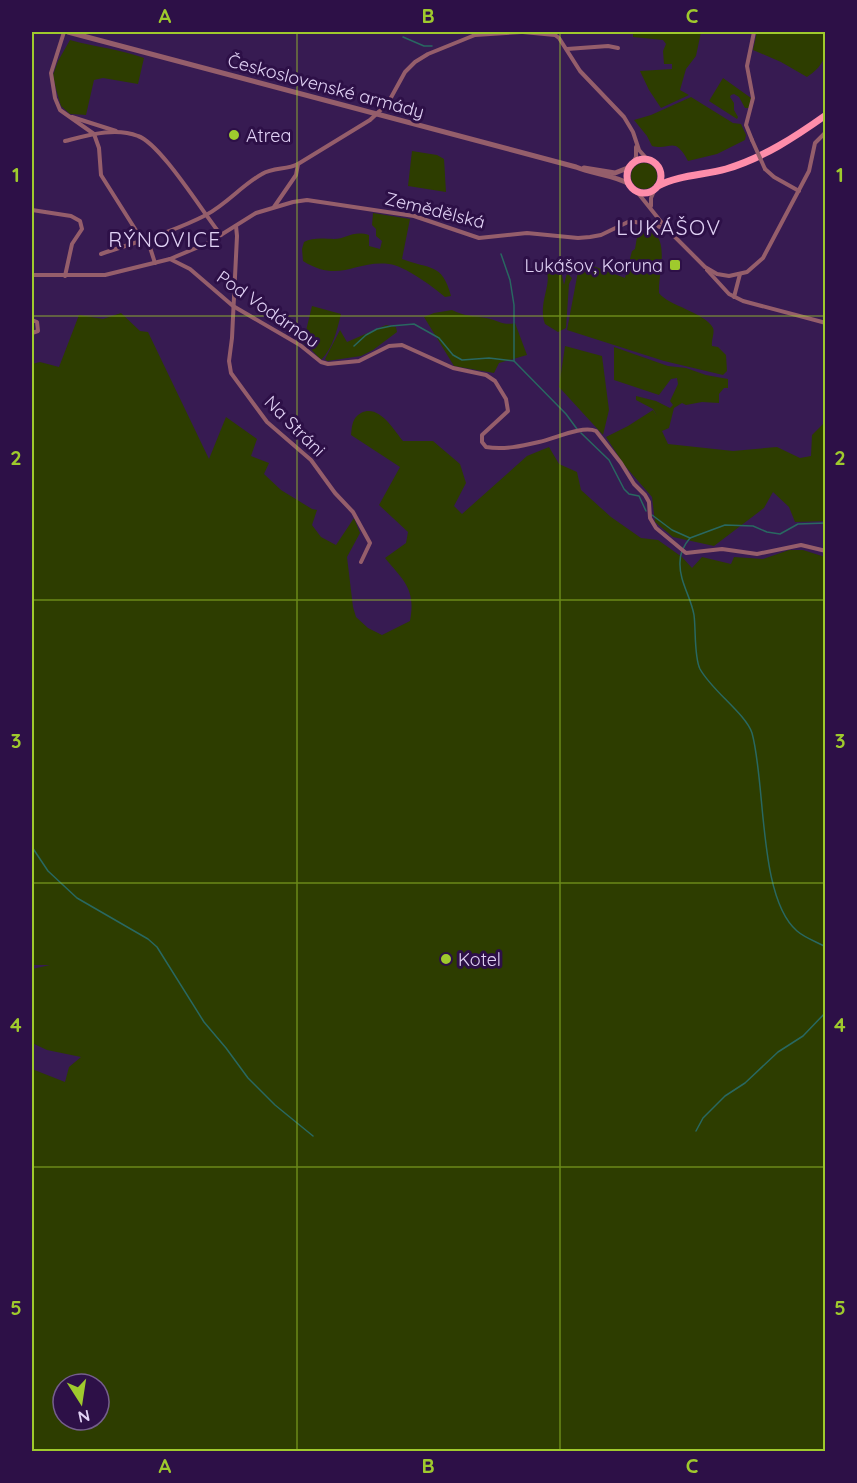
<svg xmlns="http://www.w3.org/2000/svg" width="857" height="1483" viewBox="0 0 857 1483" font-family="Quicksand,sans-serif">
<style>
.green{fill:#2d3d00;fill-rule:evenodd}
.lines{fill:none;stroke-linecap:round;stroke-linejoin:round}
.stream{stroke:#296861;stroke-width:1.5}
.minor{stroke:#955e6b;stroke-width:4}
.tertiary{stroke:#955e6b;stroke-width:5}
.primary{stroke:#fe8daa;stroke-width:7}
.minor-bridge{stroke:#955e6b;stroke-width:4}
.grid{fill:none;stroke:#9fca2d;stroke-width:1.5;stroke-opacity:0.55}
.poi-dot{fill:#9fca2d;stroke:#2d1047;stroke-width:2}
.labels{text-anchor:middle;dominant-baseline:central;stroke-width:6;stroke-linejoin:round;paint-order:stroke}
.street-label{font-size:18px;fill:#e1d2f5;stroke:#2d1047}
.poi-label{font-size:18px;fill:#e1d2f5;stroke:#2d1047;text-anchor:start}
.quarter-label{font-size:21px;letter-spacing:1.5px;fill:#e1d2f5;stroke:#2d1047}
.neatline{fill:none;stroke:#9fca2d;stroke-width:2}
.grid-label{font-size:20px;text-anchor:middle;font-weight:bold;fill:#9fca2d}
</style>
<rect width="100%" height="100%" fill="#371b52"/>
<g class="green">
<path d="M633 32H701L696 56 686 69 680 90 689 95 661 108 649 90 640 71 672 69V64H664L663 51 666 44 663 40 633 37Z"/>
<path d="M757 32H825C826 54 827 64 807 77L781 62 753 50Z"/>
<path d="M70 40C95 47 120 49 144 58L138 84 103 78 94 80 86 115H88L70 114 61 106 56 89 53 75 58 61Z"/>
<path d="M723 78 751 98 749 108H745L739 97 734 94 731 95 730 97 734 103V110L738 117 737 119 709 101Z"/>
<path d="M691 97 733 123 741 124 746 135 745 140 717 154 688 161C674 135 671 151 652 146L647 136 634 120 651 115Z"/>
<path d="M412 151 437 155 444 159 446 192 408 186Z"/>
<circle cx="644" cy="176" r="13"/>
<path d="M373 213 410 219 402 259C430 270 442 262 451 296L445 297C432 286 405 266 389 264 354 260 340 284 303 261L302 249 304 242C313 237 325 239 334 239 346 239 353 230 369 235V246L380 249 382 241 376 236V229L372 225Z"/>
<path d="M639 225C674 233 658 268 659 293 667 305 706 313 713 328 715 333 711 340 712 346L718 347 726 355 727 371 723 375 664 361 567 330 580 261 625 278 632 251 635 249Z"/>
<path d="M552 269 564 272 562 275 564 285 567 273 572 278 569 284 566 328 558 332 545 324C538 304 551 286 547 273Z"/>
<path d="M312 306 341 314C337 330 333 348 321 360L309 347 303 343Z"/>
<path d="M452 310C464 316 473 316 486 318 497 320 504 326 515 323L527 355 499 363 494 373 454 366 424 317 434 313Z"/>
<path d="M121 313 140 331 148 332 209 459 226 417 257 439 251 456 269 463 264 474 281 490 312 509 317 510 312 525 321 537 336 545 354 518 360 533 347 557 353 607 356 617 368 628 382 635 410 621C416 589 404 581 385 558L406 543 408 532 379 505 400 467 351 435C352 426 352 418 361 413 379 404 393 429 403 441H433L460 464 466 483 454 506 462 514 527 456 549 447 559 464 577 472 581 490 611 517 641 538 658 540 682 557 692 568 702 557 731 564 734 557 763 559 789 550H803L825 557V1451H32V1069L65 1082 69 1067 81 1057 47 1050 32 1043V969L50 965H32V364L40 362 59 367 79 315 103 319ZM63 1384H99V1420H63Z"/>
<path d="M386 325 396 327 397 332 373 350 361 356 327 361 325 359 340 330 347 342Z"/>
<path d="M565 346 602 356 609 410 603 435 559 387Z"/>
<path d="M614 347 668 366 686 368 706 375 728 379V388H724L719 394V403L702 402 686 405 682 403 674 408 669 428 662 431 668 444 733 451 777 447 800 458 811 456 812 435 825 422V521L795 522 789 507 773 492 764 508 714 546 673 537 655 522 652 497 625 466 606 437 628 426 653 410 657 416 653 409 636 400V396L656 401 670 408 673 405 670 401 678 384 677 378 671 379 659 395 614 380Z"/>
</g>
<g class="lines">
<g class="stream">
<path d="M403 37 424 46H432"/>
<path d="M501 254 510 280 514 305V361"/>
<path d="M354 346 366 335 377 329 391 326 414 324 439 338 453 355 462 360 489 358 514 361 566 414 577 429"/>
<path d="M581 433 609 460 624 489 629 494 639 496 646 511"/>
<path d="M652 515 672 530 690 538 725 525 753 526 767 532 780 534 798 524 826 523"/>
<path d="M690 538C684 545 680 553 680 562 679 581 691 597 694 615 696 630 694 657 700 669 712 691 745 713 752 733 766 783 758 898 797 931 805 938 817 942 826 947"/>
<path d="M32 847 48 871 77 898 148 939 157 947 204 1022 226 1048 248 1078 275 1105 313 1136"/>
<path d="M696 1131 703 1118 725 1096 745 1083 778 1052 803 1036 826 1012"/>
</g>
<g class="minor">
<path d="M64 32 51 73 55 98 60 110 94 134 99 148 101 175 142 240"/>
<path d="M523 32 555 35 559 38 580 71 624 117 633 132 639 150 647 159"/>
<path d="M567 49 608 46 618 48"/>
<path d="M72 117 116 131"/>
<path d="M752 140 746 125 753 98 747 66 754 32"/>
<path d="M65 141C89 135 115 127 138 136 161 144 203 213 221 235"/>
<path d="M633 163 636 157V147"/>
<path d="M765 169 774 177 799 191"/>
<path d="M638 193 666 228 705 267 717 274 729 276 747 272 763 258 809 171 815 143 826 132"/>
<path d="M651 206V198L654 191"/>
<path d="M274 207 296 175 298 164 370 120 388 103 405 72 415 62 428 54 475 35 521 32"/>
<path d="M32 210 71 216 80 221 82 229 72 244 65 276"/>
<path d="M236 226 237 236 232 338 229 361 231 373 267 422 311 460 335 493 353 512 370 543 361 562"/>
<path d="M147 238 155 263"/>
<path d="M101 254C136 242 173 232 206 215 227 204 242 185 262 174 273 167 287 170 298 164"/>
<path d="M170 259 190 269 233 306 300 345 321 362 328 364 359 361 389 346 402 345 453 368 486 375 495 381 506 399 508 411 482 435V442L486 447C504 450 522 446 539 442 554 439 582 425 596 431L621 463 634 484 645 495 649 502 650 518 656 528 686 553 722 549 757 554 801 545 826 551"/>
<path d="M707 270 729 294 743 301 826 323"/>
<path d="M32 275H105L170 259 208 243 256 213 293 202 307 200 414 216 479 238 527 233 578 238 590 237 601 235 630 221 666 228"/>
<path d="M734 297 740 274"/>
<path d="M32 320 37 322 38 331 32 333"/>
</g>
<g class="tertiary">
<path d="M68 32 576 167C592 174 615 175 629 184"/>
<path d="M584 168 615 173 630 167"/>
</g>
<g class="primary">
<circle cx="644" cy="176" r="17"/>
<path d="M658 186C678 175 705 175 726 169 763 158 795 137 826 115"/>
</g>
<path class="minor-bridge" d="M752 140 765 169"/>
</g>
<path class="grid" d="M297 32V1452M560 32V1452M32 316H826M32 600H826M32 883H826M32 1167H826"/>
<g class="poi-dot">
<circle cx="234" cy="135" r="6"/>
<rect x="669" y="259" width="12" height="12" rx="3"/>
<circle cx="446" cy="959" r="6"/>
</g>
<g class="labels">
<g class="street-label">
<text transform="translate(326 86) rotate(15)">Československé armády</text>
<text transform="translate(435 210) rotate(14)">Zemědělská</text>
<text transform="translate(268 309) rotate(35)">Pod Vodárnou</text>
<text transform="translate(295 426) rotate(45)">Na Stráni</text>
</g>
<g class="poi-label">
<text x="246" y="135">Atrea</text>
<text x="663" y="265" text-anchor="end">Lukášov, Koruna</text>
<text x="458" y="959">Kotel</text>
</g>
<g class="quarter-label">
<text x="669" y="227">LUKÁŠOV</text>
<text x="165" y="239">RÝNOVICE</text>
</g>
</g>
<rect width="857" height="1483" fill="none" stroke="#2d1047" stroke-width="66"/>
<g transform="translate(81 1402) rotate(168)"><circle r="28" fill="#2d1047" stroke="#755e8d" stroke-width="1.5"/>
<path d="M0-4.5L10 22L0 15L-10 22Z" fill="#9fca2d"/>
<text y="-9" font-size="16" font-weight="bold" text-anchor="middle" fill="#e1d2f5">N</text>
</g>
<rect x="33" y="33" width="791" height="1417" class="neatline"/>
<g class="grid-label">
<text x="165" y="23">A</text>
<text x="428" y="23">B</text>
<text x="692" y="23">C</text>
<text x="16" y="182">1</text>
<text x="840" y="182">1</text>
<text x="16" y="465">2</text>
<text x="840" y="465">2</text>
<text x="16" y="748">3</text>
<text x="840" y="748">3</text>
<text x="16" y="1032">4</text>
<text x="840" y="1032">4</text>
<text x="16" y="1315">5</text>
<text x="840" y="1315">5</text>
<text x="165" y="1473">A</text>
<text x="428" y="1473">B</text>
<text x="692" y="1473">C</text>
</g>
</svg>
